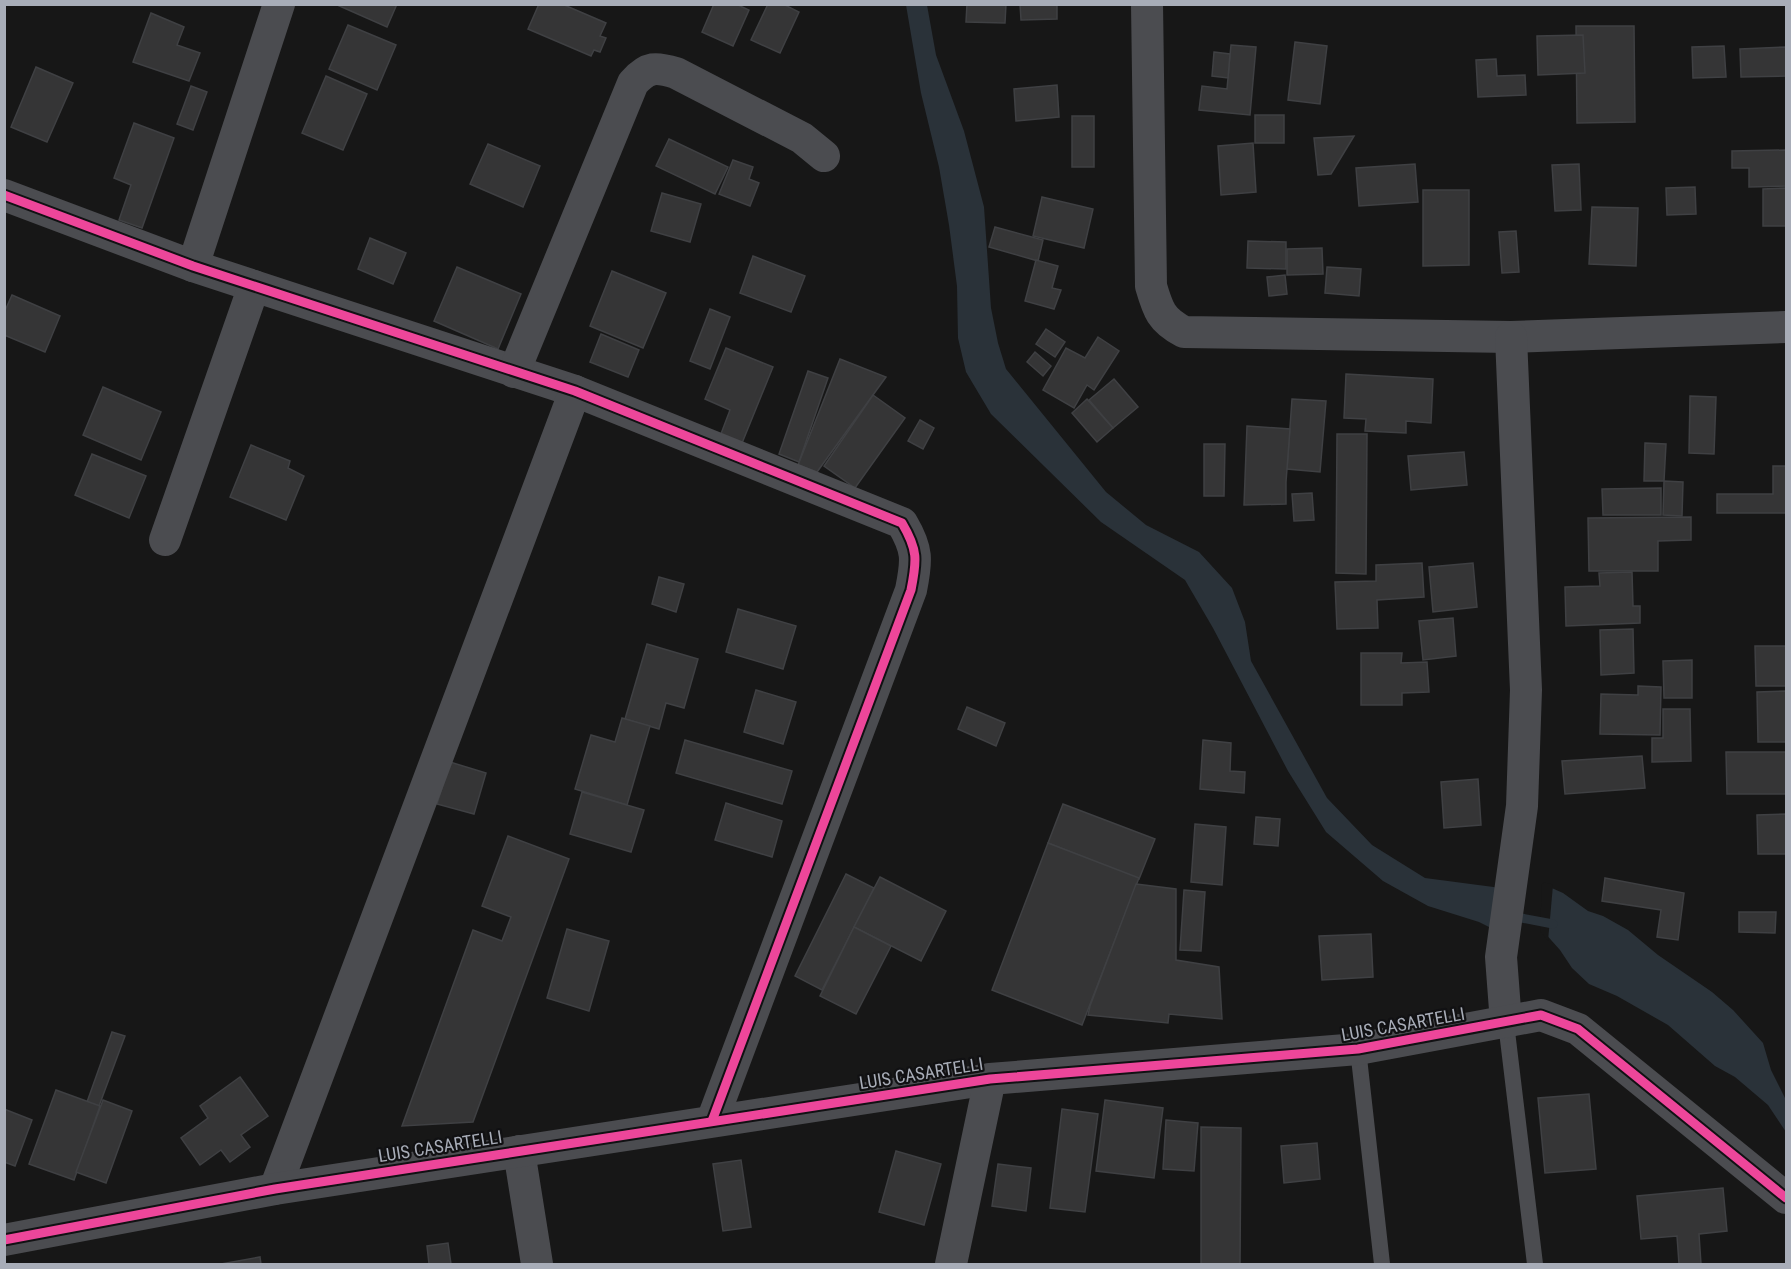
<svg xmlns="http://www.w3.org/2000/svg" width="1791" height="1269" viewBox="0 0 1791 1269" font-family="'Roboto Condensed',sans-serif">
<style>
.water{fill:#2a3239}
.pier{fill:#171717}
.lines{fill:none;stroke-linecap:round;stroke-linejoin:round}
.stream{stroke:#2a3239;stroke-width:9}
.building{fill:#353536;stroke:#3f4043;stroke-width:1.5}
.lane{stroke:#4b4c50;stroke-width:16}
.street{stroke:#4b4c50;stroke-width:32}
.cycleway-casing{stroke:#111113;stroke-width:13}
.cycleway{stroke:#ed469a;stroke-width:9}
.labels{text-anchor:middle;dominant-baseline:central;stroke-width:4.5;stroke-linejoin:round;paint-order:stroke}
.street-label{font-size:18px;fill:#a8adb8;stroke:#111113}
</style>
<rect width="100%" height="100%" fill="#171717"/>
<g class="water">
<path d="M906 5H927L936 55 964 131 984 207 991 308 998 343 1006 369 1106 492 1146 525 1199 552 1232 588 1245 622 1251 661 1327 798 1372 845 1425 878 1501 888 1495 930 1479 922 1428 906 1383 881 1326 832 1288 771 1213 628 1185 580 1101 522 991 414 966 372 958 338 957 286 949 225 939 167 921 93Z"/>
<path d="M1545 885 1563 893 1588 911 1603 916 1628 930 1658 955 1712 992 1733 1010 1763 1043 1771 1070 1786 1100V1132L1768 1105 1735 1077 1715 1066 1668 1025 1617 996 1589 984 1572 968 1560 950 1543 931Z"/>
</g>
<path class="pier" d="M1545 882 1553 885 1548 941 1540 931 1542 884Z"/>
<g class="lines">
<path class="stream" d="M1511 916 1553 924"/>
</g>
<g class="building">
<path d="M335 4H397L387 27Z"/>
<path d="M539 4H562L606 23 600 36 606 38 600 52 594 50 591 56 528 29Z"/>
<path d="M714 4H736L749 10 733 46 702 32Z"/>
<path d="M768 4H783L799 12 780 53 751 40Z"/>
<path d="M967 4H1006L1005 23 966 22Z"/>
<path d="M1020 4H1057V19L1021 20Z"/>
<path d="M151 13 184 27 177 45 200 53 189 81 133 62Z"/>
<path d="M348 25 396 45 377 90 329 69Z"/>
<path d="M1576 26H1634L1635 122 1577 123Z"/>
<path d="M1583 35 1585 73 1538 75 1537 36Z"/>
<path d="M1295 42 1327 46 1320 104 1288 100Z"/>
<path d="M1231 45 1256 47 1250 115 1199 110 1202 86 1227 89Z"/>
<path d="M1724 46 1726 77 1693 78 1692 47Z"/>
<path d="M1786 47V76L1741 77 1740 49Z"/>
<path d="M1214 52 1230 54 1228 78 1212 76Z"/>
<path d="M1496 59 1497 76 1525 75 1526 95 1478 97 1476 60Z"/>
<path d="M36 67 73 83 47 142 11 127Z"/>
<path d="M326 76 367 94 343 150 302 133Z"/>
<path d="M1057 85 1059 117 1016 121 1014 89Z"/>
<path d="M191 86 207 92 193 130 177 124Z"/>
<rect x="1255" y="115" width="29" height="28"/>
<rect x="1072" y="116" width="22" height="51"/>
<path d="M134 123 174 138 142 228 119 220 131 185 114 178Z"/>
<path d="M1354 136 1331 174 1318 175 1314 138Z"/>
<path d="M669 139 728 167 715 194 656 166Z"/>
<path d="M1253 143 1256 192 1221 195 1218 146Z"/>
<path d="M488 144 540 166 523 207 470 184Z"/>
<path d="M1786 150V186L1749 187V168H1732V151Z"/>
<path d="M733 160 753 167 749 179 759 183 750 206 719 194Z"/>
<path d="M1415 164 1418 202 1359 206 1356 168Z"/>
<path d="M1579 164 1581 210 1555 211 1552 165Z"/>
<path d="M1695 187 1696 214 1667 215 1666 188Z"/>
<path d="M1786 188V226H1763V189Z"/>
<path d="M1423 190H1469V265L1423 266Z"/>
<path d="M662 193 701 204 690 242 651 231Z"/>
<path d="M1042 197 1093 209 1084 248 1033 236Z"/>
<path d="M1592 207 1638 208 1636 266 1589 264Z"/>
<path d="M995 227 1043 240 1038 261 989 247Z"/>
<path d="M1516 231 1519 272 1502 273 1499 232Z"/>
<path d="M370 238 406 253 393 284 358 269Z"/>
<path d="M1248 241 1286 242V269L1247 268Z"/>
<path d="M1322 248 1323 274 1287 275V249Z"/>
<path d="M753 256 805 276 791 312 740 293Z"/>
<path d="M1036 260 1058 266 1052 288 1061 290 1054 309 1025 301Z"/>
<path d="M457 267 521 294 498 349 434 321Z"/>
<path d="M1327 267 1361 269 1359 296 1325 293Z"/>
<path d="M612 271 666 293 643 348 590 326Z"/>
<path d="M1285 275 1287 294 1269 296 1267 277Z"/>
<path d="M12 295 60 316 45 352 4 335V313Z"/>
<path d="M710 309 730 317 710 369 690 361Z"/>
<path d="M1046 329 1065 342 1055 357 1036 344Z"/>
<path d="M601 334 639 350 628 377 590 362Z"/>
<path d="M1098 337 1119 351 1094 390 1087 385 1074 408 1043 390 1066 348 1085 358Z"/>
<path d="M726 348 773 367 740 448 719 439 730 410 705 399Z"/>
<path d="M1035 352 1051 366 1043 376 1027 362Z"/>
<path d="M840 359 886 377 817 472 798 465Z"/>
<path d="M808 371 828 378 799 462 779 454Z"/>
<path d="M1346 374 1433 379 1431 423 1406 421V433L1365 431 1366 419 1344 418Z"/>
<path d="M1114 379 1138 407 1113 428 1089 400Z"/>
<path d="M103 387 161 412 141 460 83 435Z"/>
<path d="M873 395 905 418 855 488 824 466Z"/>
<path d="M1690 396 1716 397 1714 454 1689 453Z"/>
<path d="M1087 399 1113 428 1097 442 1072 413Z"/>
<path d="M1292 399 1326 401 1320 472 1287 469Z"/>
<path d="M920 420 934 428 923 449 908 441Z"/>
<path d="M1247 426 1290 429 1286 482V504L1244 505Z"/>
<path d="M1337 434H1367L1366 574 1336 573Z"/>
<path d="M1645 443 1666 444 1664 481H1644Z"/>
<path d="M1204 444H1225L1224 496H1204Z"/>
<path d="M251 445 290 461 288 468 304 476 286 520 230 497Z"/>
<path d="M1464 452 1467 485 1411 490 1408 456Z"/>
<path d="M92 454 146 476 129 518 75 495Z"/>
<path d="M1773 466H1786V513H1717V494H1773Z"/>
<path d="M1664 481 1683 482 1682 516 1663 515Z"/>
<path d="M1661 488V515H1603L1602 489Z"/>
<path d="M1312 493 1314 520 1294 521 1292 494Z"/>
<path d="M1691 517V540L1658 541V571H1589L1588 518Z"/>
<path d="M1422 563 1424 597 1377 600 1378 628 1337 629 1335 582 1376 581V565Z"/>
<path d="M1473 563 1477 607 1433 612 1429 567Z"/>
<path d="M1632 572 1633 606H1640V623L1566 626 1565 587 1600 586 1599 573Z"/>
<path d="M659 577 684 584 676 612 652 604Z"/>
<path d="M738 609 796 626 783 669 726 652Z"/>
<path d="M1453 618 1456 656 1423 660 1419 621Z"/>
<path d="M1633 629 1634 673 1601 675 1600 630Z"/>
<path d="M647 644 698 659 684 708 666 703 659 729 625 719Z"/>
<path d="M1755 646H1786V686H1756Z"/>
<path d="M1361 653H1402L1401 663 1427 662 1429 692 1402 693V705H1361Z"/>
<path d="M1692 660V698H1664L1663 661Z"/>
<path d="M1638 686 1661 687 1660 735 1600 734 1601 694 1638 695Z"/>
<path d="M756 690 796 702 783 744 744 732Z"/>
<path d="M1786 691V742H1758L1757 692Z"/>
<path d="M967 707 1005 723 996 746 958 729Z"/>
<path d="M1663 709H1690L1691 761 1652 762V738H1663Z"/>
<path d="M622 718 650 726 627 805 575 789 591 735 615 742Z"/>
<path d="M685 740 792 771 782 804 676 773Z"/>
<path d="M1203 740 1231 743 1230 771 1245 772 1244 793 1200 789Z"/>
<path d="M1726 752H1786V794H1727Z"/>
<path d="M1642 756 1645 788 1565 794 1562 761Z"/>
<path d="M450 762 486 773 474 814 437 804Z"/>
<path d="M1478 779 1481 825 1444 828 1441 782Z"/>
<path d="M582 792 644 810 631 852 570 834Z"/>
<path d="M726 803 782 821 772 857 715 840Z"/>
<path d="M1063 804 1155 839 1139 879 1048 843Z"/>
<path d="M1786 814V854H1758L1757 815Z"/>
<path d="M1256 817 1280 819 1278 846 1254 844Z"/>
<path d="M1195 824 1226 827 1222 885 1191 882Z"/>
<path d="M508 836 569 859 473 1122 402 1126 473 930 502 941 511 917 482 906Z"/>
<path d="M1048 843 1139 878 1082 1025 992 990Z"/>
<path d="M846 874 874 888 822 990 795 976Z"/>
<path d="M880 877 946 911 921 961 854 927Z"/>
<path d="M1605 878 1684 893 1678 940 1657 937 1661 910 1602 901Z"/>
<path d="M1136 884 1176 889V960L1219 967 1222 1019 1169 1014 1168 1023 1088 1015 1090 1006Z"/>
<path d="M1184 890 1205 892 1201 951 1180 950Z"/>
<path d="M1739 912H1776L1775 933 1739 932Z"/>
<path d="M854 927 891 946 856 1014 820 996Z"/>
<path d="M567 929 609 941 589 1011 547 998Z"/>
<path d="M1371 934 1373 977 1322 980 1319 936Z"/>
<path d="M112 1032 125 1036 99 1106 87 1102Z"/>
<path d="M240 1077 268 1116 241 1135 250 1147 230 1162 221 1150 200 1165 181 1138 208 1118 200 1106Z"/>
<path d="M56 1090 100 1106 74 1180 29 1164Z"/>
<path d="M1589 1094 1596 1169 1545 1173 1538 1098Z"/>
<path d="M103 1100 132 1111 106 1183 76 1172Z"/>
<path d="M1105 1100 1163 1108 1154 1178 1096 1171Z"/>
<path d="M4 1109 32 1120 15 1166 4 1162Z"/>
<path d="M1062 1109 1098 1114 1085 1212 1050 1208Z"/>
<path d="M1166 1120 1198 1123 1194 1171 1163 1169Z"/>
<path d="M1201 1127 1241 1128 1240 1264H1201Z"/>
<path d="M1317 1143 1320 1179 1284 1183 1281 1146Z"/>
<path d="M896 1151 941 1164 924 1225 879 1212Z"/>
<path d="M741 1160 751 1227 723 1231 713 1164Z"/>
<path d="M998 1164 1031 1168 1026 1211 992 1206Z"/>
<path d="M1723 1188 1727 1231 1699 1234 1701 1264H1679L1677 1236 1641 1239 1637 1196Z"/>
<path d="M448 1243 451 1264H429L427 1246Z"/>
<path d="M260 1257 261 1264H221Z"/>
</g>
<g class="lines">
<g class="lane">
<path d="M1506 1023 1535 1264"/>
<path d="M1358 1049 1382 1264"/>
</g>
<g class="street">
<path d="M1147 4 1151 286C1158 310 1161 320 1184 332L1511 337 1786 327"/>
<path d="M4 195 193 266 575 391 902 523C918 550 917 560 911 590L712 1121"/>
<path d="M193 266 279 4"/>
<path d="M514 372 633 83C648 66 656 67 676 73L802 138 824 156"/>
<path d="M165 540 254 286"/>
<path d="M1506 1023 1501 957 1522 806 1526 690 1511 337"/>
<path d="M519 1151 537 1264"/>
<path d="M275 1189 575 391"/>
<path d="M4 1240 275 1189 990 1079 1358 1049 1541 1015 1578 1029 1786 1198"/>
<path d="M951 1264 990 1079"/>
</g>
<defs>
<g id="cycleway">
<path d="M4 195 193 266 575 391 902 523C918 550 917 560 911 590L712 1121"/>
<path d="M4 1240 275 1189 990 1079 1358 1049 1541 1015 1578 1029 1786 1198"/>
</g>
</defs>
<use href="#cycleway" class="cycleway-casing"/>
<use href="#cycleway" class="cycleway"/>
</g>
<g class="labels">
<g class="street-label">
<text transform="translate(1403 1024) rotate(-10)">LUIS CASARTELLI</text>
<text transform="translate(921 1073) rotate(-9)">LUIS CASARTELLI</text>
<text transform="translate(440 1146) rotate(-9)">LUIS CASARTELLI</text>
</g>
</g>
<rect width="1791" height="1269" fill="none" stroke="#a8adb8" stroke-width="12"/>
</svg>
